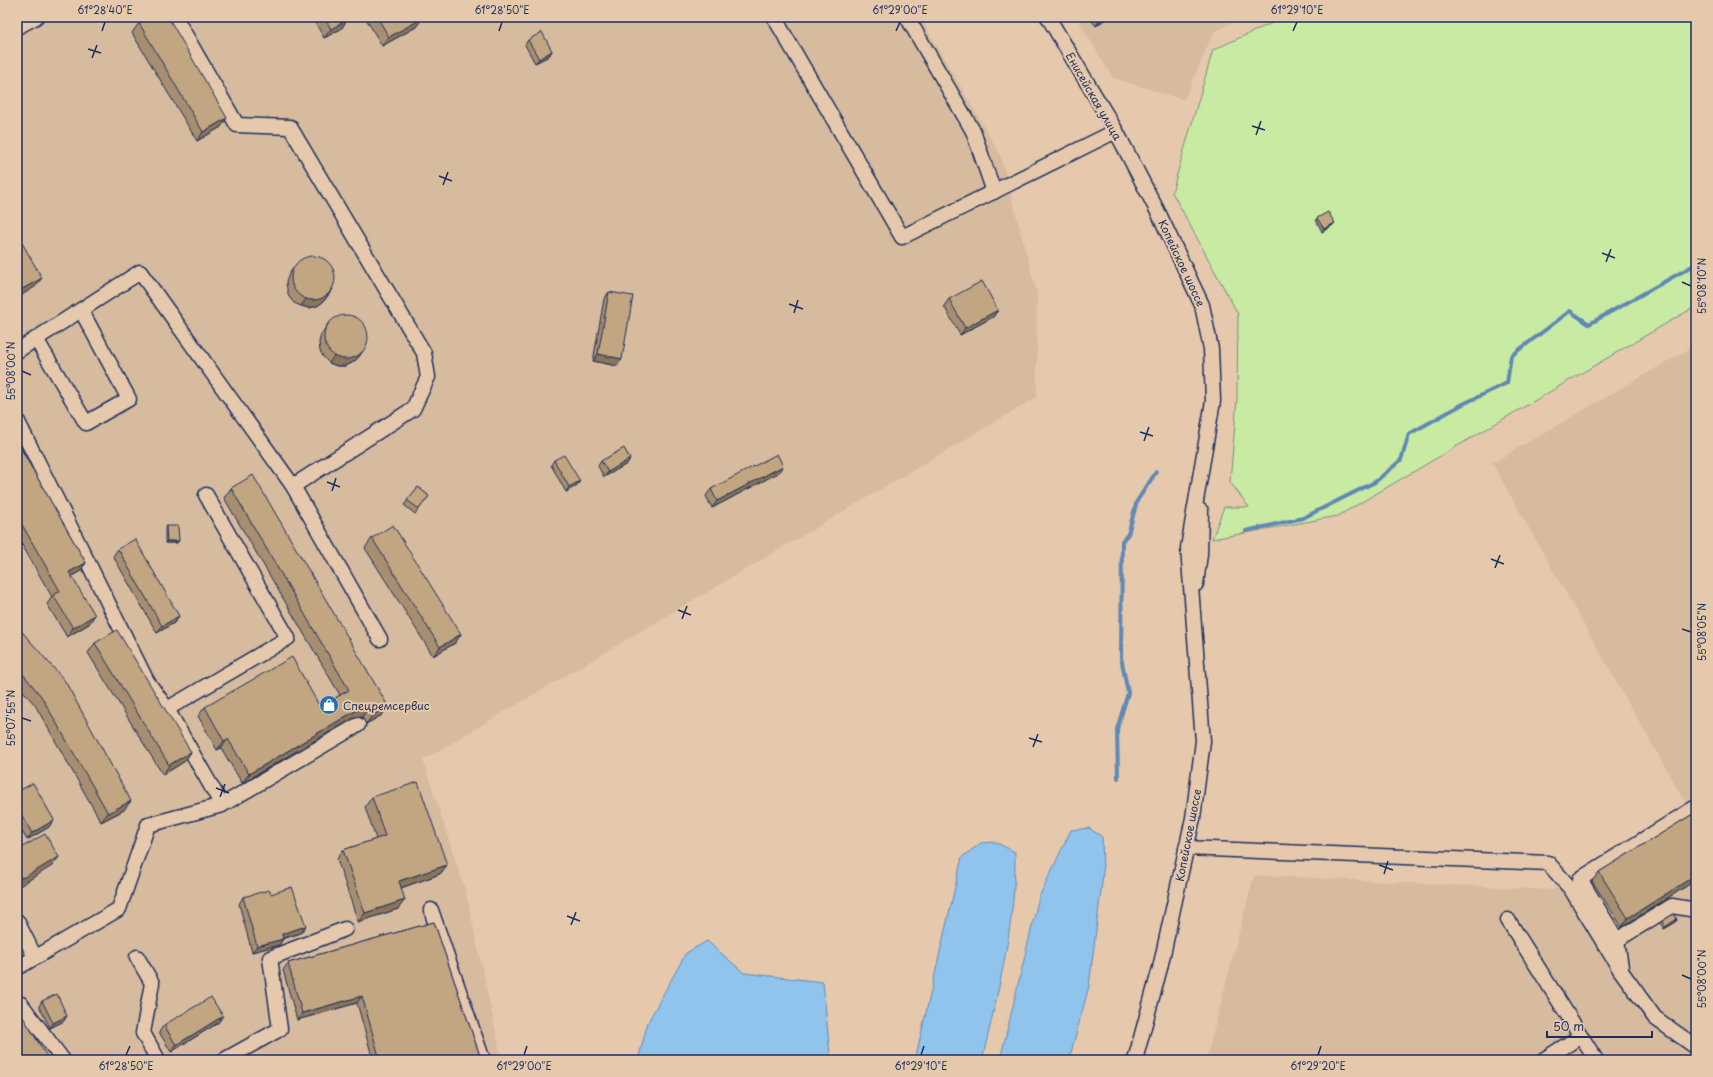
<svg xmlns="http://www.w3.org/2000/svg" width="1713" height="1077" viewBox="0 0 1713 1077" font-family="'Playpen Sans',sans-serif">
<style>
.built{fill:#d7bb9f}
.green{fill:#c9eaa2;stroke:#728c80}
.water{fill:#90c4ed;stroke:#6188b4}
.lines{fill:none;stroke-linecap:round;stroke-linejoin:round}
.stream{stroke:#6188b4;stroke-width:4}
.minor-casing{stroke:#1b2f5e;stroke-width:17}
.minor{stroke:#e6c9ad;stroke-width:14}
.wall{fill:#a78e6f;stroke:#1b2f5e}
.shaded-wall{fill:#88745a;stroke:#1b2f5e}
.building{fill:#c2a581;stroke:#1b2f5e}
.ticks{fill:none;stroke:#1b2f5e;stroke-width:1.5}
.labels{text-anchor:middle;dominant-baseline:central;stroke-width:4;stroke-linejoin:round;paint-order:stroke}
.street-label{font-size:11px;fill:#1b2f5e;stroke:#e6c9ad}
.poi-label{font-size:11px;fill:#1b2f5e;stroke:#e6c9ad;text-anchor:start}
.neatline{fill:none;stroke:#1b2f5e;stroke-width:1.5}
.ticks-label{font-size:10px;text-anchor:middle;fill:#1b2f5e}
</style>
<rect width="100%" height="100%" fill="#e6c9ad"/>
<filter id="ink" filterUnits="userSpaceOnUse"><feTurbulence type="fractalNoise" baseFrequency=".025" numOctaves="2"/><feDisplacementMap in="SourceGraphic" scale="8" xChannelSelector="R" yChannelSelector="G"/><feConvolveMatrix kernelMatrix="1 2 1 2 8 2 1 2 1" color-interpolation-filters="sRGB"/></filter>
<g filter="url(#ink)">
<g class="built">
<path d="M17 17H920L1000 154 1037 294V397L423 760 466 893 502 1060H17Z"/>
<path d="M1076 17H1244L1214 32 1184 100 1113 78Z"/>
<path d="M1696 345V796L1685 802 1492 463Z"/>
<path d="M1696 800V1060H1206L1254 875 1552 890Z"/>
</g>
<path class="green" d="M1285 17H1696V306L1338 516 1212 539 1224 507H1249L1230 482 1237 400 1238 314 1172 192 1213 50Z"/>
<g class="water">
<path d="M1089 828 1102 837 1103 874 1089 986 1069 1060H1000L1039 897 1071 830Z"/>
<path d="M995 842 1015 852C1016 923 998 992 982 1060H915L962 857 981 843Z"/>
<path d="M707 941 744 973 823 982 830 1055 829 1060H638L648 1022 686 953Z"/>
</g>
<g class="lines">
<g class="stream">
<path d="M1246 531 1303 518 1375 482 1401 460 1409 434 1463 404 1507 383 1511 356 1570 311 1589 324 1696 264"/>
<path d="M1118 778 1117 729 1128 693 1121 657 1122 541 1128 534 1137 501 1156 472"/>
</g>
<defs>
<g id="minor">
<path d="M175 17 237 125 290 127 424 353 428 377 413 409 293 486"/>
<path d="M774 17 902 237 1116 131"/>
<path d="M907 17 973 131 994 192"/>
<path d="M1048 17 1116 131 1160 216 1202 305 1211 349 1213 401 1188 548 1203 741 1193 818 1160 968 1135 1060"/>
<path d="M17 27 36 17"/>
<path d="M36 339 86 423 129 399 81 310"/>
<path d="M17 351 140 272 293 486 380 639"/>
<path d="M17 420 147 681 167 709 222 805"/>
<path d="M1196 584 1200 554 1201 511"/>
<path d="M167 709 288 638 206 495"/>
<path d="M1186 848 1548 863 1571 889 1621 971 1655 1018 1693 1045 1696 1043"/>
<path d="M431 910 483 1060"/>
<path d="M1508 920 1596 1060"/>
<path d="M17 921 35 957"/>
<path d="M1617 940 1672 906 1696 910"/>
<path d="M137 957 152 983 143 1033 158 1060"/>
<path d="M1621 967 1617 940 1580 879 1696 807"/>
<path d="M17 968 119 909 148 825 222 805 358 725"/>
<path d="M21 1004 63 1060"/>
<path d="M224 1060 280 1029 270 958 345 929"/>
<path d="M1543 1060 1581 1036"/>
</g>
</defs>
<use href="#minor" class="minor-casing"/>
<use href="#minor" class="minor"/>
</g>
<g class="wall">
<path d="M312 17H346L347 20 341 29 324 38Z"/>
<path d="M365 17H422L416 27 382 46Z"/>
<path d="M1089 17H1108L1096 26Z"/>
<path d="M139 23 221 127 197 141 132 33Z"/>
<path d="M528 40 552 51 549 56 535 63 525 45Z"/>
<path d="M1317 218 1333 225 1322 232 1316 220Z"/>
<path d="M294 267 333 289 323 302 317 306 309 308 301 306 294 303 289 297 287 289 286 282 289 274Z"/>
<path d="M609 292 617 366 593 361 604 299Z"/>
<path d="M949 299 998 310 993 317 960 335 944 306Z"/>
<path d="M329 322 363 351 358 358 352 363 345 366H337L329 363 324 358 320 351 319 343 320 336Z"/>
<path d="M17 442 86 563 79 572 72 576 89 624 67 637 47 604 52 597 17 536Z"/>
<path d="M554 460 580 481 576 486 566 492 551 465Z"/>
<path d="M601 461 627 464 604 477 598 466Z"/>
<path d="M778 473 712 508 706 496 711 489Z"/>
<path d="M418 487 429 496 415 514 404 505Z"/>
<path d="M231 488 388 706 382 715 366 724 362 717 354 718 242 783 221 748 217 750 198 716 205 707H320L340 695 224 498Z"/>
<path d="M166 526 179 541 177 543H165V528Z"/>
<path d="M372 538 461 634 455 643 433 656 365 548Z"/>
<path d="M118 549 179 616 174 623 157 633 113 556Z"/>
<path d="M17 626 124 810 101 822 35 705 17 684Z"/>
<path d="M95 643 191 752 185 761 163 775 88 653Z"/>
<path d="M17 792 49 827 27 840 17 823Z"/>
<path d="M372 797 447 865 440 874 401 888 398 909 358 922 337 859 343 850 376 839 365 807Z"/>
<path d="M1696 812V880L1622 927 1592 881 1599 872Z"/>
<path d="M271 894 301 933 283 939 279 945 252 952 239 904 243 897Z"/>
<path d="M1662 921 1676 922 1664 929 1660 923Z"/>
<path d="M434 922 480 1056 483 1060H484H373L357 1003 297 1020 283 970 288 963Z"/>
<path d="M42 1001 64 1021 50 1028 39 1006Z"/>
<path d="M218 1023 171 1052 159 1032 164 1025Z"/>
</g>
<g class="shaded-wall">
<path d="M1105 17H1108L1096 26 1099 21Z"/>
<path d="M423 18 416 27 382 46 389 37Z"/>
<path d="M347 20 341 29 324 38 331 29Z"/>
<path d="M552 51 549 56 535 63 539 59Z"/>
<path d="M227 118 221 127 197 141 203 132Z"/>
<path d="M1335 223 1333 225 1322 232 1324 229Z"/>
<path d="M42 278 35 287 17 298V292Z"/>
<path d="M333 289 323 302 317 306 309 308 301 306 306 299Z"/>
<path d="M998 310 993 317 960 335 965 328Z"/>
<path d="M363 351 358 358 352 363 345 366H337L329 363 334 356Z"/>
<path d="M598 354 622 359 617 366 593 361Z"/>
<path d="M630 459 627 464 604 477 608 472Z"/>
<path d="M783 466 778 473 712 508 717 501Z"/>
<path d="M580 481 576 486 566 492 569 487Z"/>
<path d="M167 541H179L177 543H165Z"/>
<path d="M86 563 79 572 63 581 69 572Z"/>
<path d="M95 615 89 624 67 637 73 628Z"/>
<path d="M179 616 174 623 157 633 162 626Z"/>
<path d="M461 634 455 643 433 656 440 647Z"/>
<path d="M388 706 382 715 366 724 373 715Z"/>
<path d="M360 708H368L362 717 354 718 242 783 249 774Z"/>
<path d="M228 739 221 748 217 750 224 741Z"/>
<path d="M191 752 185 761 163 775 169 765Z"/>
<path d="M131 801 124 810 101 822 108 813Z"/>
<path d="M54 820 49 827 27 840 32 833Z"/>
<path d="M59 857 52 866 18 887H17V878Z"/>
<path d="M447 865 440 874 392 891 399 881Z"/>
<path d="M1696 875V880L1622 927 1628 918Z"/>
<path d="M405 900 398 909 358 922 365 913Z"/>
<path d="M1677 919 1676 922 1664 929 1665 927Z"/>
<path d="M306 926 301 933 277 940 282 934Z"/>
<path d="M283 939 279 945 252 952 257 946Z"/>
<path d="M362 996 357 1003 297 1020 302 1013Z"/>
<path d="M67 1016 64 1021 50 1028 53 1023Z"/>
<path d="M223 1016 218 1023 171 1052 176 1045Z"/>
</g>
<g class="building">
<path d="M149 17H168L227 118 203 132 139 23Z"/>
<path d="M324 17H346L347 20 331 29Z"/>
<path d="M377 17H422L423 18 389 37Z"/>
<path d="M1096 17H1105L1099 21Z"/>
<path d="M542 32 552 51 539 59 528 40Z"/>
<path d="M1328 212 1335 223 1324 229 1317 218Z"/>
<path d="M17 234 42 278 17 292Z"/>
<circle cx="313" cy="278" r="22"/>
<path d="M982 281 998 310 965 328 949 299Z"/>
<path d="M609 292 633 296 622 359 598 354Z"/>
<circle cx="346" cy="337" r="22"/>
<path d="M17 442 86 563 69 572 95 615 73 628 53 595 60 591 17 516Z"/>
<path d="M624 448 630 459 608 472 601 461Z"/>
<path d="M777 454 783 466 717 501 711 489Z"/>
<path d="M564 455 580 481 569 487 554 460Z"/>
<path d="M253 475 388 706 373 715 368 708H360L249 774 228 739 224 741 205 707 292 657 320 707 349 690 231 488Z"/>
<path d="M418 487 429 496 419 509 407 500Z"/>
<path d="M393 525 461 634 440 647 372 538Z"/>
<path d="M166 526H178L179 541H167Z"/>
<path d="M135 539 179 616 162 626 118 549Z"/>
<path d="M17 626 65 681 131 801 108 813 41 696 17 667Z"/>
<path d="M117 630 191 752 169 765 95 643Z"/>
<path d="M418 782 447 865 399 881 405 900 365 913 343 850 385 836 372 797Z"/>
<path d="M33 783 54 820 32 833 17 807V792Z"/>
<path d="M1696 812V875L1628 918 1599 872Z"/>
<path d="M45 834 59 857 25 877 17 878V850Z"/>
<path d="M292 887 306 926 282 934 283 939 257 946 243 897 269 890 271 894Z"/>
<path d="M1674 914 1677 919 1665 927 1662 921Z"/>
<path d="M434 922 480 1056 483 1060H484H380L362 996 302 1013 288 963Z"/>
<path d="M57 994 67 1016 53 1023 42 1001Z"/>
<path d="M211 997 223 1016 176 1045 164 1025Z"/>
<path d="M23 1017 49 1060H17V1021Z"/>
</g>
</g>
<path class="ticks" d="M102 31 105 22M499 31 502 22M896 31 900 22M1293 31 1297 22M88 49 101 53M92 58 97 45M1252 126 1265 130M1256 135 1261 121M439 176 452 181M443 185 448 172M1602 253 1615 258M1606 262 1611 249M1682 282 1691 286M789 304 803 309M794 313 798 300M22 371 31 375M1140 432 1153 436M1144 441 1149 427M327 482 340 487M332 491 336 478M1491 559 1504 564M1495 568 1500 555M678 610 691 615M682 619 687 606M1682 629 1691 632M22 718 31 721M1029 738 1042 742M1033 747 1038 734M216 788 229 793M220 797 225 784M1379 865 1393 870M1384 874 1388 861M567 916 580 921M571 925 576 912M1682 975 1691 979M126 1055 130 1046M524 1055 527 1046M921 1055 924 1046M1318 1055 1321 1046"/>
<defs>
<symbol id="shop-disc" viewBox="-11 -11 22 22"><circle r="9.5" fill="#1f6fb2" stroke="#e6c9ad"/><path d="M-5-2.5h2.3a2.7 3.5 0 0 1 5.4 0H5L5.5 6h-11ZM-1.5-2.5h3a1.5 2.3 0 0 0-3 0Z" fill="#fff"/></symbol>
</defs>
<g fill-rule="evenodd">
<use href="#shop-disc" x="318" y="694" width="22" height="22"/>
</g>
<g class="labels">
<g class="street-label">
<text transform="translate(1094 96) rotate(60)">Енисейская улица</text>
<text transform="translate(1182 263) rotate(65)">Копейское шоссе</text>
<text transform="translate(1188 835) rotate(-79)">Копейское шоссе</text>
</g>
<g class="poi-label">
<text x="343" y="705">Спецремсервис</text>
</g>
</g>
<rect width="1713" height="1077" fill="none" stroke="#e6c9ad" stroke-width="44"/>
<path d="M1547 1031v6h105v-6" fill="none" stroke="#1b2f5e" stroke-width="2"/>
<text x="1553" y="1031" font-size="12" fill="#1b2f5e" stroke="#e6c9ad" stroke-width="3" paint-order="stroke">50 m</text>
<rect x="22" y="22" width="1669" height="1033" class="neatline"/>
<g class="ticks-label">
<text x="105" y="14">61°28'40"E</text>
<text x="502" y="14">61°28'50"E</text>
<text x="900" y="14">61°29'00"E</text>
<text x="1297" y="14">61°29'10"E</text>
<text transform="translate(1702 286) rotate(-90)" y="4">55°08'10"N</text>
<text transform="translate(11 371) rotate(-90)" y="4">55°08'00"N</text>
<text transform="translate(1702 632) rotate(-90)" y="4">55°08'05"N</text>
<text transform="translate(11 718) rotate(-90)" y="4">55°07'55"N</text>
<text transform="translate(1702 979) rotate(-90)" y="4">55°08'00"N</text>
<text x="126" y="1070">61°28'50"E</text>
<text x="524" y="1070">61°29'00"E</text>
<text x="921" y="1070">61°29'10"E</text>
<text x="1318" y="1070">61°29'20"E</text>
</g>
</svg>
